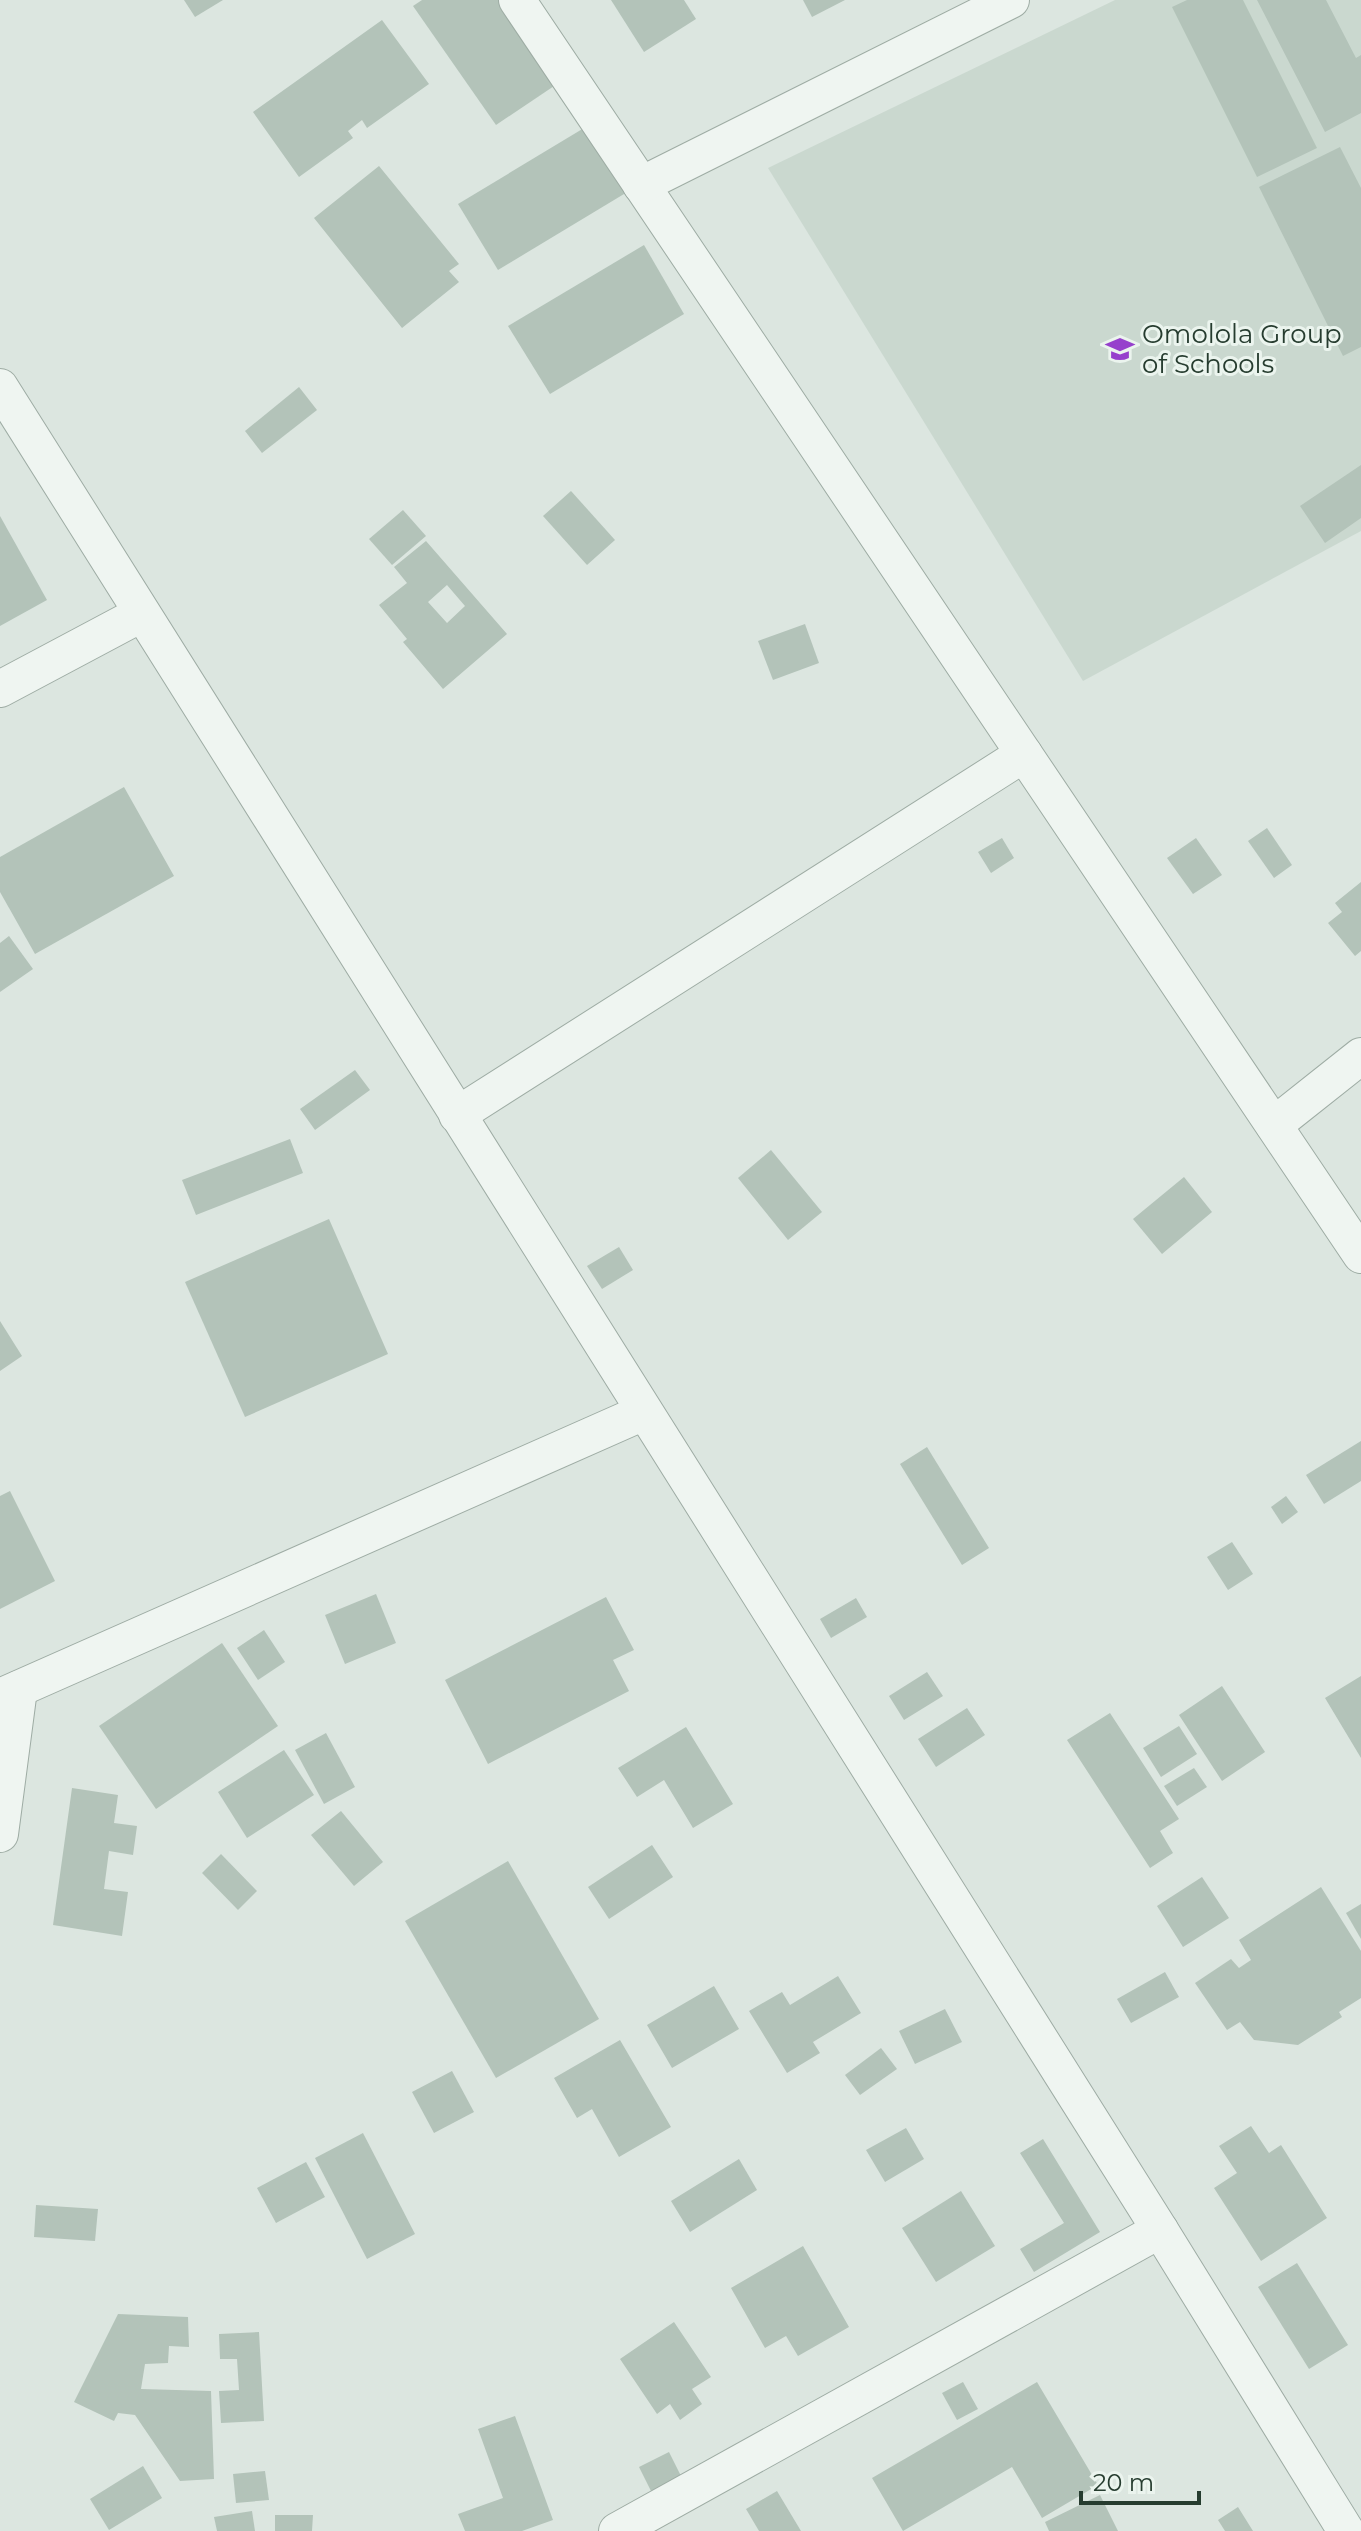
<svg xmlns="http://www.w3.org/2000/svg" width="1361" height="2531" viewBox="0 0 1361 2531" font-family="Montserrat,sans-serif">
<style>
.built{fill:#cad8cf}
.building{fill:#b3c3b9;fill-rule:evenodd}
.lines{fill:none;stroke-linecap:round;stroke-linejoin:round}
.minor-casing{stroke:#9eaca4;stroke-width:38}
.minor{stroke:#eff5f1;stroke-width:36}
.labels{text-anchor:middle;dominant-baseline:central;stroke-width:6;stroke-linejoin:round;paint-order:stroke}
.poi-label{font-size:26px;fill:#263c2f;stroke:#ebf4ee;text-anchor:start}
</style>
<rect width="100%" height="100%" fill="#dce6e0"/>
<path class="built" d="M1115 0H1361V531L1083 681 768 168Z"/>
<g class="building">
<path d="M184 0H223L195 17Z"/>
<path d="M422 0H508L563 80 496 125 413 6Z"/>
<path d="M611 0H684L696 19 644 52Z"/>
<path d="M803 0H845L812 17Z"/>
<path d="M1187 0H1243L1317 148 1257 177 1172 7Z"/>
<path d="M1257 0H1326L1356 58 1361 55V113L1325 132Z"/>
<path d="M382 20 429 84 367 128 362 120 348 131 353 138 299 177 253 112Z"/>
<path d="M589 125 629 191 498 270 458 204Z"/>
<path d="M1340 147 1361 188V347L1343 356 1259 187Z"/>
<path d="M379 166 459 264 449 271 459 282 402 328 314 218Z"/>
<path d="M644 245 684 314 550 394 508 326Z"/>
<path d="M299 387 317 410 262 453 245 431Z"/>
<path d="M1361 465V518L1325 543 1300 506Z"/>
<path d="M571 491 615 540 587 565 543 516Z"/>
<path d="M403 510 426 536 392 565 369 539Z"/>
<path d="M0 516 47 600 0 626Z"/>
<path d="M426 541 507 634 443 689 403 642 407 639 379 605 407 583 394 567ZM447 585 465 606 447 623 428 602Z"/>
<path d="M805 624 819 663 773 680 758 641Z"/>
<path d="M124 787 174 876 35 954 0 892V857Z"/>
<path d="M1267 828 1292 865 1274 878 1248 841Z"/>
<path d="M1002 838 1014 858 991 873 978 852Z"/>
<path d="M1196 838 1222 875 1193 894 1167 858Z"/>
<path d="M1361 882V951L1355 956 1328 923 1342 912 1335 903Z"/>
<path d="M9 936 33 969 0 992V943Z"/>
<path d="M355 1070 370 1090 315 1130 300 1109Z"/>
<path d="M290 1139 303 1173 196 1215 182 1180Z"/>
<path d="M771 1150 822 1212 788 1240 738 1178Z"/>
<path d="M1184 1177 1212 1212 1162 1254 1133 1219Z"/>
<path d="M329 1219 388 1354 245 1417 185 1282Z"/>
<path d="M619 1247 633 1270 602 1289 587 1266Z"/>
<path d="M0 1321 22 1356 0 1371Z"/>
<path d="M1361 1441V1481L1324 1504 1306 1475Z"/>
<path d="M927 1447 989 1548 962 1565 900 1464Z"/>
<path d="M10 1491 55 1581 0 1609V1496Z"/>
<path d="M1286 1496 1298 1512 1282 1524 1271 1507Z"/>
<path d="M1232 1542 1253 1574 1228 1590 1207 1557Z"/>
<path d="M376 1594 396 1643 345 1664 325 1615Z"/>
<path d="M606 1597 634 1650 613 1660 629 1691 488 1764 445 1680Z"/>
<path d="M856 1598 867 1617 831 1638 820 1619Z"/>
<path d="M264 1630 285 1662 258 1680 237 1648Z"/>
<path d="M222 1643 278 1726 156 1809 99 1726Z"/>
<path d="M927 1672 943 1696 904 1720 889 1696Z"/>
<path d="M1361 1676V1758L1325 1698Z"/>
<path d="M1222 1686 1265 1752 1222 1781 1179 1715Z"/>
<path d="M967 1708 985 1735 936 1767 918 1739Z"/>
<path d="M1110 1713 1179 1819 1160 1831 1173 1853 1150 1868 1067 1740Z"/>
<path d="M1179 1726 1197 1754 1161 1777 1143 1748Z"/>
<path d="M686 1727 733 1804 693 1828 664 1780 637 1797 618 1768Z"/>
<path d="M326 1733 355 1787 324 1804 295 1750Z"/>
<path d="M284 1750 314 1795 247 1838 218 1792Z"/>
<path d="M1194 1768 1207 1787 1177 1806 1164 1786Z"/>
<path d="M72 1788 118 1795 114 1823 137 1826 133 1855 109 1851 104 1889 128 1892 122 1936 53 1925Z"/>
<path d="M341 1811 383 1862 354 1886 311 1835Z"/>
<path d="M652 1845 673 1877 609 1919 588 1887Z"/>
<path d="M221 1854 257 1891 238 1910 202 1873Z"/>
<path d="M508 1861 599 2019 496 2078 405 1921Z"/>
<path d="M1202 1877 1229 1918 1183 1947 1157 1906Z"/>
<path d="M1321 1887 1361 1951V1998L1339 2012 1342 2017 1298 2045 1254 2040 1240 2022 1227 2030 1195 1983 1231 1959 1239 1968 1251 1960 1239 1940Z"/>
<path d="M1361 1904V1939L1346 1913Z"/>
<path d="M1165 1972 1179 1997 1131 2023 1117 1999Z"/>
<path d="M838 1976 861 2013 813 2042 820 2053 787 2073 749 2011 782 1992 790 2005Z"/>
<path d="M714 1986 739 2029 672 2068 647 2025Z"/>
<path d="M945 2009 962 2042 915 2064 899 2031Z"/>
<path d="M620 2040 671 2127 619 2157 592 2109 577 2118 554 2078Z"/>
<path d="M881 2048 897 2069 860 2095 845 2075Z"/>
<path d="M452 2071 474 2112 434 2133 412 2092Z"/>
<path d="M1251 2126 1269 2153 1281 2145 1327 2218 1261 2261 1214 2188 1237 2173 1219 2146Z"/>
<path d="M906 2128 924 2159 885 2182 866 2150Z"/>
<path d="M363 2133 415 2234 367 2259 315 2158Z"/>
<path d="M1043 2139 1100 2232 1034 2272 1020 2249 1064 2223 1020 2153Z"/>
<path d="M739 2159 757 2190 690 2232 671 2201Z"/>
<path d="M306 2162 325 2197 276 2223 257 2188Z"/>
<path d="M961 2191 995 2246 936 2282 902 2228Z"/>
<path d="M36 2205 98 2209 95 2241 34 2237Z"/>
<path d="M803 2246 849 2327 798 2356 786 2336 765 2348 731 2288Z"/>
<path d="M1297 2263 1348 2345 1309 2369 1258 2287Z"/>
<path d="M118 2314 188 2317 189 2347 169 2346 168 2363 145 2364 141 2389 211 2391 214 2479 180 2481 135 2415 118 2413 114 2421 74 2402Z"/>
<path d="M674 2322 711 2377 692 2389 702 2404 680 2420 670 2404 657 2414 620 2359Z"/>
<path d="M259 2332 264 2421 221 2423 219 2391 239 2390 237 2359H220L219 2334Z"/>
<path d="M963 2382 978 2409 957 2420 942 2393Z"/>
<path d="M1037 2382 1098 2485 1042 2518 1012 2467 903 2531 872 2478Z"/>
<path d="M515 2416 553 2520 522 2531H465L458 2514 503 2498 478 2429Z"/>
<path d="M669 2452 681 2476 651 2491 639 2467Z"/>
<path d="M143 2466 162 2498 109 2530 90 2499Z"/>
<path d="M265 2471 269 2500 236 2503 233 2474Z"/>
<path d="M777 2491 801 2531H759L746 2509Z"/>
<path d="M1100 2495 1118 2531H1049L1045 2522Z"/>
<path d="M1238 2507 1253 2531H1225L1218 2520Z"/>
<path d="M252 2511 255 2531H217L214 2517Z"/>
<path d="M275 2515H313L312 2531H275Z"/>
</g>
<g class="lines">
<defs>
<g id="minor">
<path d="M517 0 1361 1255"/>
<path d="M641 185 1011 0"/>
<path d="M0 387 1160 2230 1346 2531"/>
<path d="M0 689 141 614"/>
<path d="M457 1115 1024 754"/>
<path d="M1274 1125 1361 1056"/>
<path d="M0 1697 644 1412"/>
<path d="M0 1834 19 1689"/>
<path d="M617 2531 1160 2230"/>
</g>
</defs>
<use href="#minor" class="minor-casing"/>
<use href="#minor" class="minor"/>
</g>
<defs>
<symbol id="school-bare" viewBox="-9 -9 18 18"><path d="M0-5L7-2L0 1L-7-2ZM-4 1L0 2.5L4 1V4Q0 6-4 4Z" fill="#9640cc" stroke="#ebf4ee" stroke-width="2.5" paint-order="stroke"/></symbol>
</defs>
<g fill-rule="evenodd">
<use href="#school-bare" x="1100" y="329" width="40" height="40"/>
</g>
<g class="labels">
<g class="poi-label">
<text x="1142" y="334">Omolola Group<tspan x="1142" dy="30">of Schools</tspan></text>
</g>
</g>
<path d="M1081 2491v12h118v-12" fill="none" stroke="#263c2f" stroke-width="4"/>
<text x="1093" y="2491" font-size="24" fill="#263c2f" stroke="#ebf4ee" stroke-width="6" paint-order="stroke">20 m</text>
</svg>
